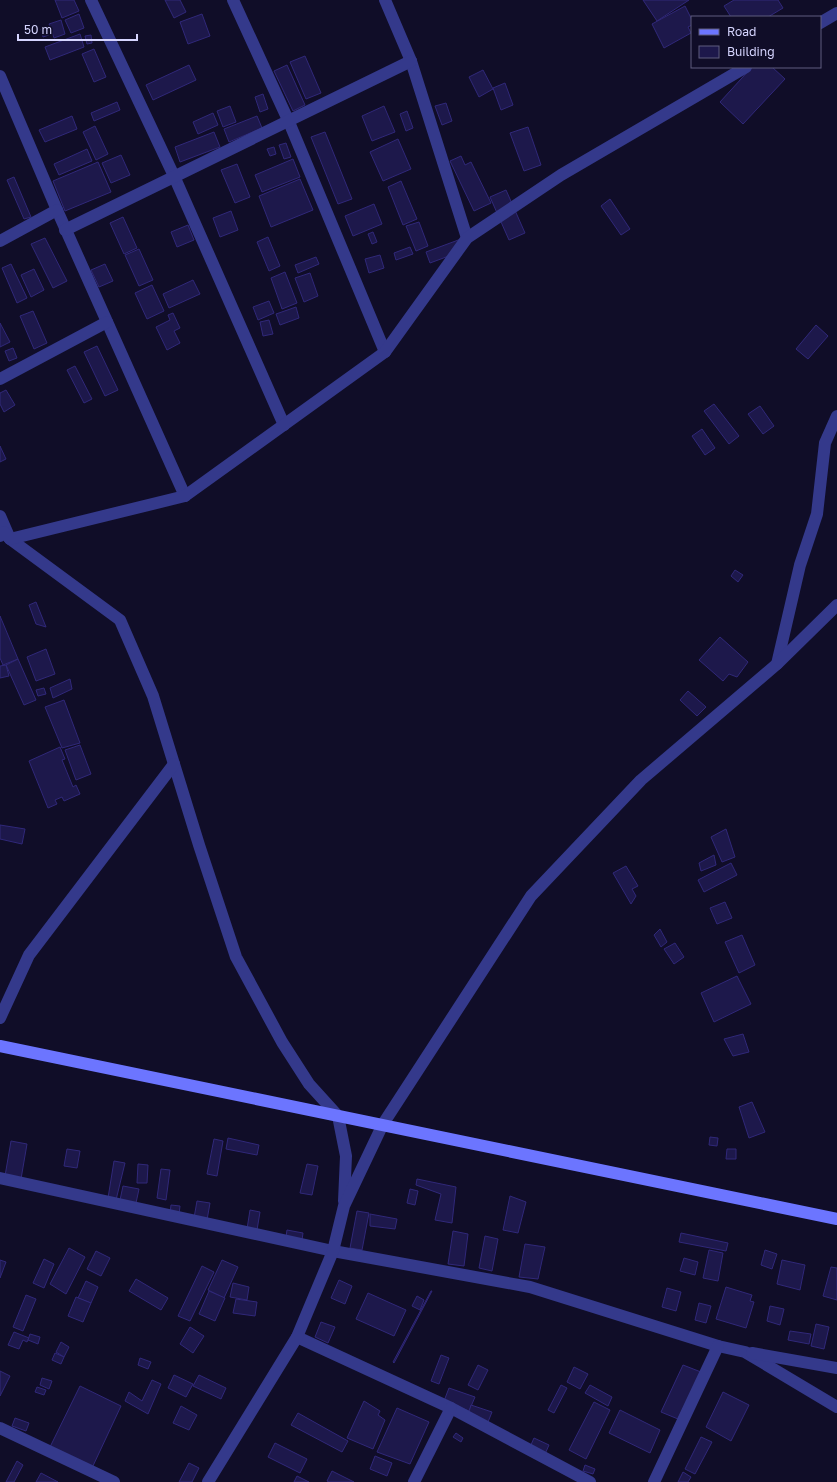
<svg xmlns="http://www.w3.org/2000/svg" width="837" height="1482" viewBox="0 0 837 1482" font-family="'Golos Text',sans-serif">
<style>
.building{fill:#1d184b;stroke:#302879}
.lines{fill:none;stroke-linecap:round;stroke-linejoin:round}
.street{stroke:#34398b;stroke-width:12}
.secondary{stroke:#6c75ff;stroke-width:12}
</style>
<rect width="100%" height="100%" fill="#100d28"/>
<g class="building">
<path d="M55 0H74L79 11 62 18Z"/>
<path d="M165 0H180L186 12 174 18Z"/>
<path d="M643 0H689L657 21Z"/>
<path d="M734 0H778L783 8 768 17H731L724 6Z"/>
<path d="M685 6 692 20V25L688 27 691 33 664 48 652 24Z"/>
<path d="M79 14 84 28 71 33 65 20Z"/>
<path d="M202 14 210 36 188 44 180 22Z"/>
<path d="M61 20 65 34 54 38 49 24Z"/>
<path d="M46 28 49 35 43 37 41 29Z"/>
<path d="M80 34 84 47 50 60 45 47Z"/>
<path d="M91 35 92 43 87 44 85 36Z"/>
<path d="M94 49 106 77 94 82 82 54Z"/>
<path d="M305 56 321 93 306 99 290 62Z"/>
<path d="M189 65 196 80 153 100 146 85Z"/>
<path d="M287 65 305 105 293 111 274 71Z"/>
<path d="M752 67H772L785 79 743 124 720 102Z"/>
<path d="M483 70 493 89 479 97 469 77Z"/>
<path d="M505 83 513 105 501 110 493 88Z"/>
<path d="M263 94 268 109 260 112 255 97Z"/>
<path d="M117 102 120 110 94 121 91 113Z"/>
<path d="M446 103 452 121 442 125 435 106Z"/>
<path d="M230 106 236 122 223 127 217 111Z"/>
<path d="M384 106 395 132 372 141 362 116Z"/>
<path d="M407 111 413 128 406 131 400 114Z"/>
<path d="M213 113 218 125 198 134 193 122Z"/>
<path d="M72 116 77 129 45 142 39 130Z"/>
<path d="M257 116 262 128 229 142 224 129Z"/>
<path d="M95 126 108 154 96 160 83 132Z"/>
<path d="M528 127 541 165 524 171 510 133Z"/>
<path d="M214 132 220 147 180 162 175 147Z"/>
<path d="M325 132 352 199 338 204 311 137Z"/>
<path d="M398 139 411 169 383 181 370 152Z"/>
<path d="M286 143 291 157 284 159 279 145Z"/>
<path d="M274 147 276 154 270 156 267 149Z"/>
<path d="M87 149 92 161 59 175 54 164Z"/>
<path d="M121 155 130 175 111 183 102 163Z"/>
<path d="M461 156 465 165 471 162 491 203 474 211 450 161Z"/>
<path d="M293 159 300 177 262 192 255 175Z"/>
<path d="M98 162 111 192 65 211 53 181Z"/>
<path d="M237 164 250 197 235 203 221 170Z"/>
<path d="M14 177 31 217 24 219 7 180Z"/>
<path d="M300 179 313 210 271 227 259 196Z"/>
<path d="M401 181 417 219 403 225 388 187Z"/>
<path d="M506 190 525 233 509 240 490 197Z"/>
<path d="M610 199 630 229 621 235 601 206Z"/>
<path d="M374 204 382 224 353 236 345 216Z"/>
<path d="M231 211 238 230 220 237 213 218Z"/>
<path d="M123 217 137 248 124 254 110 223Z"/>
<path d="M419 222 428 246 416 251 406 226Z"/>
<path d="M188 225 194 240 177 247 171 232Z"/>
<path d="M373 232 377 242 372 244 368 234Z"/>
<path d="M268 237 280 266 269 271 257 242Z"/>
<path d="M45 238 67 281 53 288 31 244Z"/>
<path d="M461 239 465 250 430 263 426 252Z"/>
<path d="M410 247 413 254 396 260 394 253Z"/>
<path d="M139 249 153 280 139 286 125 255Z"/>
<path d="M380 255 384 268 369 273 365 259Z"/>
<path d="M316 257 319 264 298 273 295 265Z"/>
<path d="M11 264 27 298 17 303 2 268Z"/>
<path d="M105 264 113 281 99 287 91 270Z"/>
<path d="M34 269 44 290 31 297 21 275Z"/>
<path d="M285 272 297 303 282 309 271 278Z"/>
<path d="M310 273 318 296 304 302 295 278Z"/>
<path d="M193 280 200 294 169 308 163 294Z"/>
<path d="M152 285 164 311 147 319 135 293Z"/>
<path d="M269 301 274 313 258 320 253 307Z"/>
<path d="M296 307 299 318 280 325 276 314Z"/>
<path d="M33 311 47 343 34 349 20 316Z"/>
<path d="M173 313 180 328 174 331 180 343 167 350 156 327 170 320 168 315Z"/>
<path d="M269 320 273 334 263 336 260 322Z"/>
<path d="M0 323 10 342 0 347Z"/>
<path d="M816 325 828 336 808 359 796 349Z"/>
<path d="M97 346 118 390 105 396 84 352Z"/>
<path d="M13 348 17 358 9 361 5 351Z"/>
<path d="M75 366 92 399 84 403 67 370Z"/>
<path d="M6 390 15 405 4 412 0 404V393Z"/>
<path d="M714 404 739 436 729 444 704 411Z"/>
<path d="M760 406 774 426 763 434 748 414Z"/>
<path d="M702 429 715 448 705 455 692 436Z"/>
<path d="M0 446 6 459 0 462Z"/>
<path d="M735 570 743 575 738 582 731 576Z"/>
<path d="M36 602 46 627 36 624 29 605Z"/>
<path d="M0 616 18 659 3 665 0 658Z"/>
<path d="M720 637 748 662 737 677 729 674 723 681 699 660Z"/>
<path d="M46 649 55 674 36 681 27 657Z"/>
<path d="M18 659 36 700 24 705 6 665Z"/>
<path d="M6 665 9 676 0 678V666Z"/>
<path d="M70 679 72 689 53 698 50 688Z"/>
<path d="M44 688 46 694 38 696 36 690Z"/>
<path d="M688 691 706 707 697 716 680 700Z"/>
<path d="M64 700 80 743 62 748 45 707Z"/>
<path d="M80 745 91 774 76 780 65 750Z"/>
<path d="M60 747 65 759 62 760 73 787 76 785 80 794 64 801 62 797 55 800 57 804 48 808 29 761Z"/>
<path d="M0 825 25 829 22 844 0 839Z"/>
<path d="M726 829 735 857 722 862 711 837Z"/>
<path d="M714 855 716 865 701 871 699 863Z"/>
<path d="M731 863 737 875 704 892 698 880Z"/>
<path d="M626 866 638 886 632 889 636 896 631 904 613 873Z"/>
<path d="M725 902 732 918 717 924 710 908Z"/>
<path d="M660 929 667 942 661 947 654 935Z"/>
<path d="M742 935 755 965 739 973 725 942Z"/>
<path d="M675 943 684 957 674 964 664 949Z"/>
<path d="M737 976 751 1004 714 1022 701 993Z"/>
<path d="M743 1034 749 1052 733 1056 724 1039Z"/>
<path d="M752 1102 765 1132 749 1138 739 1107Z"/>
<path d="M710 1137 718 1138 717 1146 709 1145Z"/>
<path d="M228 1138 259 1145 257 1155 226 1149Z"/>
<path d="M214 1139 223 1141 217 1176 207 1174Z"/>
<path d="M11 1141 27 1144 21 1179 5 1176Z"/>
<path d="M67 1149 80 1151 77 1168 64 1166Z"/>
<path d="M727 1149H736V1159H726Z"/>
<path d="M114 1161 125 1163 116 1200 108 1198Z"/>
<path d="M138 1164 148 1165 147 1183H137Z"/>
<path d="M307 1164 318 1166 312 1195 300 1193Z"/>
<path d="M161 1169 170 1170 166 1200 157 1198Z"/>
<path d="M417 1179 456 1187 452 1223 435 1220 441 1194 416 1185Z"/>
<path d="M123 1186 139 1189 136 1203 120 1200Z"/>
<path d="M410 1189 418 1191 415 1205 407 1203Z"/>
<path d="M510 1196 526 1202 518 1233 503 1230Z"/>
<path d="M197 1201 210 1203 207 1220 194 1218Z"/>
<path d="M171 1205 180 1206 179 1214 170 1213Z"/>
<path d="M250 1210 260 1212 257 1230 247 1229Z"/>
<path d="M357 1211 369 1213 362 1250 350 1248Z"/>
<path d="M370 1214 397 1219 395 1229 370 1226Z"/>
<path d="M287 1230 303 1233 302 1240 286 1237Z"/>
<path d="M453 1231 468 1234 464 1266 448 1264Z"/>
<path d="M681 1233 728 1243 726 1251 679 1242Z"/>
<path d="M485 1236 498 1239 492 1271 479 1268Z"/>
<path d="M525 1244 545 1247 538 1279 519 1277Z"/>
<path d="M69 1248 85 1257 66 1294 50 1284Z"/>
<path d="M709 1250 723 1253 718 1281 703 1278Z"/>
<path d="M765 1250 777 1254 772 1269 761 1265Z"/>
<path d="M96 1251 110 1258 101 1276 87 1269Z"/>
<path d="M684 1258 698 1262 695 1275 680 1271Z"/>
<path d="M44 1259 54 1264 44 1288 33 1283Z"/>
<path d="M0 1260 6 1262 0 1278Z"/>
<path d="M222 1260 238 1267 224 1298 208 1290Z"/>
<path d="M782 1260 805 1265 800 1290 777 1284Z"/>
<path d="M202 1266 214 1272 190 1321 178 1316Z"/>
<path d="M831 1267 837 1268V1300L823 1296Z"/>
<path d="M136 1279 168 1298 161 1310 129 1291Z"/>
<path d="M339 1280 352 1286 345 1304 331 1298Z"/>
<path d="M86 1281 98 1287 91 1303 78 1298Z"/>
<path d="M233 1283 249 1287 247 1300 230 1297Z"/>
<path d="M726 1287 752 1295 750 1301 754 1302 746 1328 716 1319Z"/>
<path d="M667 1288 681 1292 676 1311 662 1307Z"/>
<path d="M209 1291 225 1298 215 1321 199 1314Z"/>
<path d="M431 1291H432L394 1363 393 1362Z"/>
<path d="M368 1293 406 1310 394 1336 356 1319Z"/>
<path d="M26 1295 36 1299 23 1331 13 1327Z"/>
<path d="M417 1296 424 1300 420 1310 412 1306Z"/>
<path d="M76 1297 91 1303 83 1322 68 1316Z"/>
<path d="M236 1299 257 1302 255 1316 233 1313Z"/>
<path d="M699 1303 711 1306 706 1323 695 1320Z"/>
<path d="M770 1306 784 1309 780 1325 767 1321Z"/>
<path d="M321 1322 335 1327 328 1343 315 1337Z"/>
<path d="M816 1324 829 1327 824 1349 811 1346Z"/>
<path d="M190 1327 204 1336 193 1353 180 1344Z"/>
<path d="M790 1331 811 1334 809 1344 788 1340Z"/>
<path d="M14 1332 29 1338 27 1342 23 1340 19 1349 8 1345Z"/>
<path d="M30 1334 40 1337 38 1344 28 1340Z"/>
<path d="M61 1342 69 1347 64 1357 56 1352Z"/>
<path d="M55 1353 64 1357 61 1364 52 1360Z"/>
<path d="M441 1355 449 1358 439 1384 431 1381Z"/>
<path d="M140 1358 151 1362 148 1369 138 1365Z"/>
<path d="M478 1365 488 1370 478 1390 468 1385Z"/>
<path d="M683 1365 701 1372 678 1419 661 1412Z"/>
<path d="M574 1367 588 1374 580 1389 567 1382Z"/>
<path d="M0 1371 10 1376 0 1396Z"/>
<path d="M174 1375 193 1384 186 1397 168 1388Z"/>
<path d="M199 1375 226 1388 221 1399 193 1386Z"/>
<path d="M42 1378 52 1381 49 1389 40 1385Z"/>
<path d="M152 1380 161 1384 148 1414 125 1401 129 1392 142 1401Z"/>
<path d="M561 1385 567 1388 554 1413 548 1410Z"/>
<path d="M590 1385 612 1397 608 1406 585 1393Z"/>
<path d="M80 1386 121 1406 92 1468 50 1447Z"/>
<path d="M37 1387 46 1390 44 1395 35 1392Z"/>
<path d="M449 1388 475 1397 469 1411 444 1401Z"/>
<path d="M723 1392 749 1405 731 1441 706 1427Z"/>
<path d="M364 1401 380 1411 378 1415 385 1420 373 1449 347 1438Z"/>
<path d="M594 1402 610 1410 586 1459 569 1450Z"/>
<path d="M471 1405 492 1412 488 1422 468 1415Z"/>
<path d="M181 1406 197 1415 189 1430 173 1423Z"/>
<path d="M397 1408 429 1422 410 1464 377 1452Z"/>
<path d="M620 1410 660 1430 650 1453 609 1433Z"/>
<path d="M298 1413 348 1441 342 1452 291 1425Z"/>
<path d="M15 1418 29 1423 26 1431 12 1426Z"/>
<path d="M456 1433 463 1438 461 1442 453 1437Z"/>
<path d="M701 1437 712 1442 695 1474 685 1469Z"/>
<path d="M534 1438 549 1445 545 1454 530 1447Z"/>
<path d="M275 1443 307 1459 300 1473 268 1457Z"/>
<path d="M375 1456 392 1463 387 1476 370 1469Z"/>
<path d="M17 1461 23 1465 14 1482H6Z"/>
<path d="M189 1463 199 1468 192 1482H179Z"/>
<path d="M585 1465 595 1469 593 1474 583 1471Z"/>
<path d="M332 1471 354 1482H329L327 1481Z"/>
<path d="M683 1472 691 1477 688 1482H678Z"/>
<path d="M41 1473 58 1482H36Z"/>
<path d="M297 1476 309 1482H294Z"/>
</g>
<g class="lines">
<g class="street">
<path d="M91 0 174 176 284 425"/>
<path d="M233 0 289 122 385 352"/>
<path d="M385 0 411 61 467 238"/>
<path d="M820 23 837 13"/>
<path d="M0 76 57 210 185 496"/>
<path d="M65 230 411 61"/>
<path d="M0 241 57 210"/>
<path d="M0 379 107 322"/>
<path d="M0 516 10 539 120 620 153 696 199 845 236 957 282 1042 309 1084 338 1116 346 1156 344 1201"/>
<path d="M0 536 4 532 10 539 185 496 385 352 467 238 561 175 746 67"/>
<path d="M777 664 800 565 817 514 825 443 837 416"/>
<path d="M0 1018 29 955 174 764"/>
<path d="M0 1178 333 1251 530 1287 718 1346 745 1352 837 1407"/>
<path d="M297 1337 451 1408 590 1482"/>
<path d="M752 1353 837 1368"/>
<path d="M0 1428 114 1482"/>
<path d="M208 1482 297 1337 333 1251 344 1206 383 1124 531 896 641 780 777 664 837 605"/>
<path d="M414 1482 451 1408"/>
<path d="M654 1482 718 1346"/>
</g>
<path class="secondary" d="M0 1046 837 1219"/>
</g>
<rect x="691" y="16" width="130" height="52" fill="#100d28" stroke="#5f5d7e"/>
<rect x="699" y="29" width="20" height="6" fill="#6c75ff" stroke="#5f5d7e"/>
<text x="727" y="36" font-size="12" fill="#d6d5ff">Road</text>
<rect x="699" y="46" width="20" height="12" fill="#1d184b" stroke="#5f5d7e"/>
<text x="727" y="56" font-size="12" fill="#d6d5ff">Building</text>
<path d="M18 34v6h119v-6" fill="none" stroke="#d6d5ff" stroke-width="2"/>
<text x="24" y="34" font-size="12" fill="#d6d5ff" stroke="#100d28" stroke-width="3" paint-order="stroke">50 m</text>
</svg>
